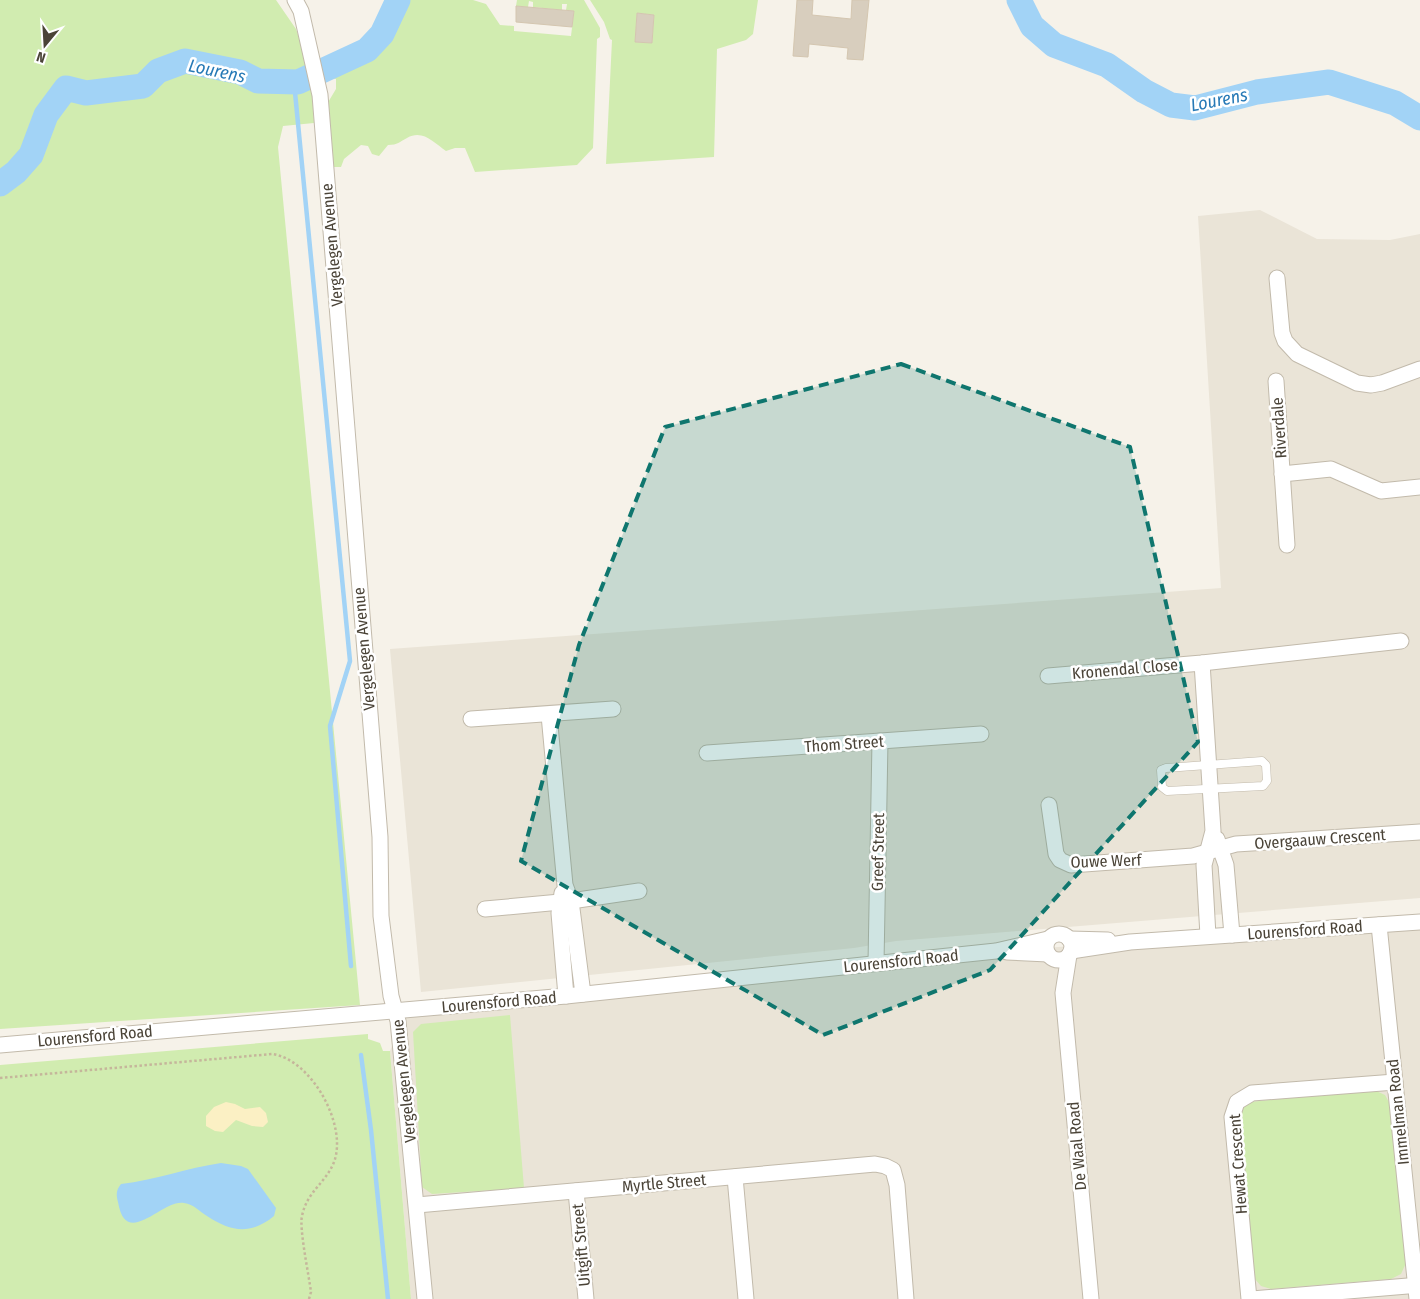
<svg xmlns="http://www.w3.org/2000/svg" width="1420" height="1299" viewBox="0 0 1420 1299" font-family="'Fira Sans Condensed',sans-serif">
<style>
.residential{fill:#eae4d7}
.green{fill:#d1ecb0;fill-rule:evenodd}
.sand{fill:#fbf0c4}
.water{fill:#a2d3f6}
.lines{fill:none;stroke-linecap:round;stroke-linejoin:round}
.stream{stroke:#a2d3f6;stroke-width:4.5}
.river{stroke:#a2d3f6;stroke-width:25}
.building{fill:#d8cebe;stroke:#d4c6b0}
.lane-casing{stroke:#c2baab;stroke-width:9}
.street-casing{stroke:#c2baab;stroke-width:17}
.path{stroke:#c5b69b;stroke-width:2.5;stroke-dasharray:2.5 2.5;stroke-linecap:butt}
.lane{stroke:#fff;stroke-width:8}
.street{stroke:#fff;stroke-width:15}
.marked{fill:#0f766e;fill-opacity:0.2;stroke:#0f766e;stroke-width:4;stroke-dasharray:10 6;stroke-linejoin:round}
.labels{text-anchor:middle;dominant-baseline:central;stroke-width:5;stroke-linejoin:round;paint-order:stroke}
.street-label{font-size:16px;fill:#4a4337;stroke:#fff}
.water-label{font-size:18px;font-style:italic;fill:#2679b6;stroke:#fff}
</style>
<rect width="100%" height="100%" fill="#f6f2e9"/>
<g class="residential">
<path d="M1260 210 1317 239 1390 240 1420 234V898L896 941 854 948 421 992 390 649 1221 588 1198 216Z"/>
<path d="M1420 921V1299H411L390 1051 401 1023 399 1010 877 962 1058 947Z"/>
</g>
<g class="green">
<path d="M0 0H276L296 29 302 46 313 96 314 123 283 126 278 147 360 1005 0 1029Z"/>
<path d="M406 0H473L486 4 500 25 514 26V31L571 36 574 11 566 10 567 4H562V10L533 7V2L529 1 528 7 516 6 517 0H584L600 28V37L597 39 593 148 577 165 475 172 465 148H455L446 151C434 143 423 129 407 138 399 142 398 145 388 145L379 156 372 154 368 146 361 145 344 159 341 167H331L327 104 336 89V79L325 77 329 70 367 55 383 40Z"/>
<path d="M590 0H758L753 34 746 40 717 49 714 157 606 164 612 40 610 39 604 22ZM637 13 654 15 652 43 635 42Z"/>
<path d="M510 1015 524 1188 432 1194 422 1187 413 1032 421 1024Z"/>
<path d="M368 1034V1039L380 1043 383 1051H390L411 1299H0V1065Z"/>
<path d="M1374 1090 1385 1095 1390 1104 1406 1263 1401 1274 1391 1279 1271 1289 1261 1286 1254 1278 1239 1121 1242 1108 1250 1102Z"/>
</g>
<path class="sand" d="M226 1102 235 1104 245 1109 260 1107 266 1113 268 1122 263 1127 252 1126 236 1120 223 1132 215 1131 206 1126V1116L214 1107Z"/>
<path class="water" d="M221 1163 241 1166 248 1169 276 1208 274 1216C251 1235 231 1232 207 1216 200 1212 194 1204 184 1203 162 1199 126 1250 118 1202 116 1195 116 1190 121 1184 155 1180 187 1168 221 1163Z"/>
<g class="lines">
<g class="stream">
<path d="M294 82 350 661 330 726 351 966"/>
<path d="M361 1055 371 1130 388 1299"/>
</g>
<g class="river">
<path d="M1019 0 1032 26 1054 45 1107 65 1144 91 1171 105 1195 108 1257 92 1329 82 1395 103 1420 118"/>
<path d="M0 184 16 172 31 155 46 115 66 88 86 93 143 86 158 71 185 61 240 72 258 81 298 82 367 50 382 34 398 0"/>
</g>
</g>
<g class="building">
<path d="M797 0H813L812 15 851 19 852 0H869L863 60 847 59 848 48 809 44 808 57 793 56Z"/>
<path d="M516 6 574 11 572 27 516 22Z"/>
<path d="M637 13 654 15 652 43 635 42Z"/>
</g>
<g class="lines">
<defs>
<path id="lane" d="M1262 761 1266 765 1267 781 1263 786 1167 791 1162 787 1161 770 1166 768Z"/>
<g id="street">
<path d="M295 0 301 11 320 95 380 837 381 916 391 996 398 1021 425 1299"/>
<path d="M1277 278 1282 333 1285 341 1297 354 1357 383 1371 385 1382 383 1420 369"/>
<path d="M1276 381 1287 545"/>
<path d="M1282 474 1331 469 1381 491 1420 487"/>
<path d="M1202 663 1213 831 1204 865 1208 936"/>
<path d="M1048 676 1202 663 1401 641"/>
<path d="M549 715 565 885 571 901 583 994"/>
<path d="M471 719 613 709"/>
<path d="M707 753 981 734"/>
<path d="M1049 805 1056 854 1060 860 1071 865 1193 856 1236 844 1420 832"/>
<path d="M1217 839 1226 865 1232 935"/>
<path d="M562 893 559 913 566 996"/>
<path d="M485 909 571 901 639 891"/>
<path d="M1379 925 1417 1299"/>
<circle cx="1059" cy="947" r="13"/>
<path d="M1069 939 1108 940"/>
<path d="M1071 951 1130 942 1420 922"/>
<path d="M1007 952 1048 954"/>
<path d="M1069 955 1063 993 1091 1299"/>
<path d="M876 963 880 741"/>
<path d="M0 1045 566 996 996 951 1048 939"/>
<path d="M735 1177 746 1299"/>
<path d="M576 1191 586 1299"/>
<path d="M417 1205 875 1164 885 1166 893 1170 897 1185 906 1299"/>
<path d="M1249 1299 1232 1117 1237 1102 1252 1093 1395 1082"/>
<path d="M1252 1299 1420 1285"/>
</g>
</defs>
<use href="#lane" class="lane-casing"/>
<use href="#street" class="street-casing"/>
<path class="path" d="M0 1078 272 1054C311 1059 348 1125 334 1162 326 1183 307 1191 302 1216 299 1228 309 1276 311 1292L309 1299"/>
<use href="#lane" class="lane"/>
<use href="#street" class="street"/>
</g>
<path class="marked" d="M901 364 1130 447 1198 742 990 970 823 1035 521 861 579 645 665 427Z"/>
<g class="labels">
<g class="street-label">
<text transform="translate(332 245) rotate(-95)">Vergelegen Avenue</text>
<text transform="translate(1279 428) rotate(-94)">Riverdale</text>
<text transform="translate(364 649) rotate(-95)">Vergelegen Avenue</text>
<text transform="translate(1125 669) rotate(-5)">Kronendal Close</text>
<text transform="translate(844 744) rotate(-4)">Thom Street</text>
<text transform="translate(1320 839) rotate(-4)">Overgaauw Crescent</text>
<text transform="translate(878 852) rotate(-89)">Greef Street</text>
<text transform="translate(1106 861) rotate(-2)">Ouwe Werf</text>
<text transform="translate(1305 930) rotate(-4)">Lourensford Road</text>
<text transform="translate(901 961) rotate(-6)">Lourensford Road</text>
<text transform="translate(499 1002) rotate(-5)">Lourensford Road</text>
<text transform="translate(95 1036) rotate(-5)">Lourensford Road</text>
<text transform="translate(404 1081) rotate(-96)">Vergelegen Avenue</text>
<text transform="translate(1398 1112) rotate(-96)">Immelman Road</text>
<text transform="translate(1077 1146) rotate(-95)">De Waal Road</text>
<text transform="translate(1238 1164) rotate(-94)">Hewat Crescent</text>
<text transform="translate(664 1183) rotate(-5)">Myrtle Street</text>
<text transform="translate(581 1245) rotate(-95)">Uitgift Street</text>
</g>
<g class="water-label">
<text transform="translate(217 71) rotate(12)">Lourens</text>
<text transform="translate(1219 100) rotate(-11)">Lourens</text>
</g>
</g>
<g transform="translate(45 45) rotate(198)" stroke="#ffffff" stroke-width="4" paint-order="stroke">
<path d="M0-4L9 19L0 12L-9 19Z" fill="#4a4337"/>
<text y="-8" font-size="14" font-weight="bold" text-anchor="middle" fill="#4a4337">N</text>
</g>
</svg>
